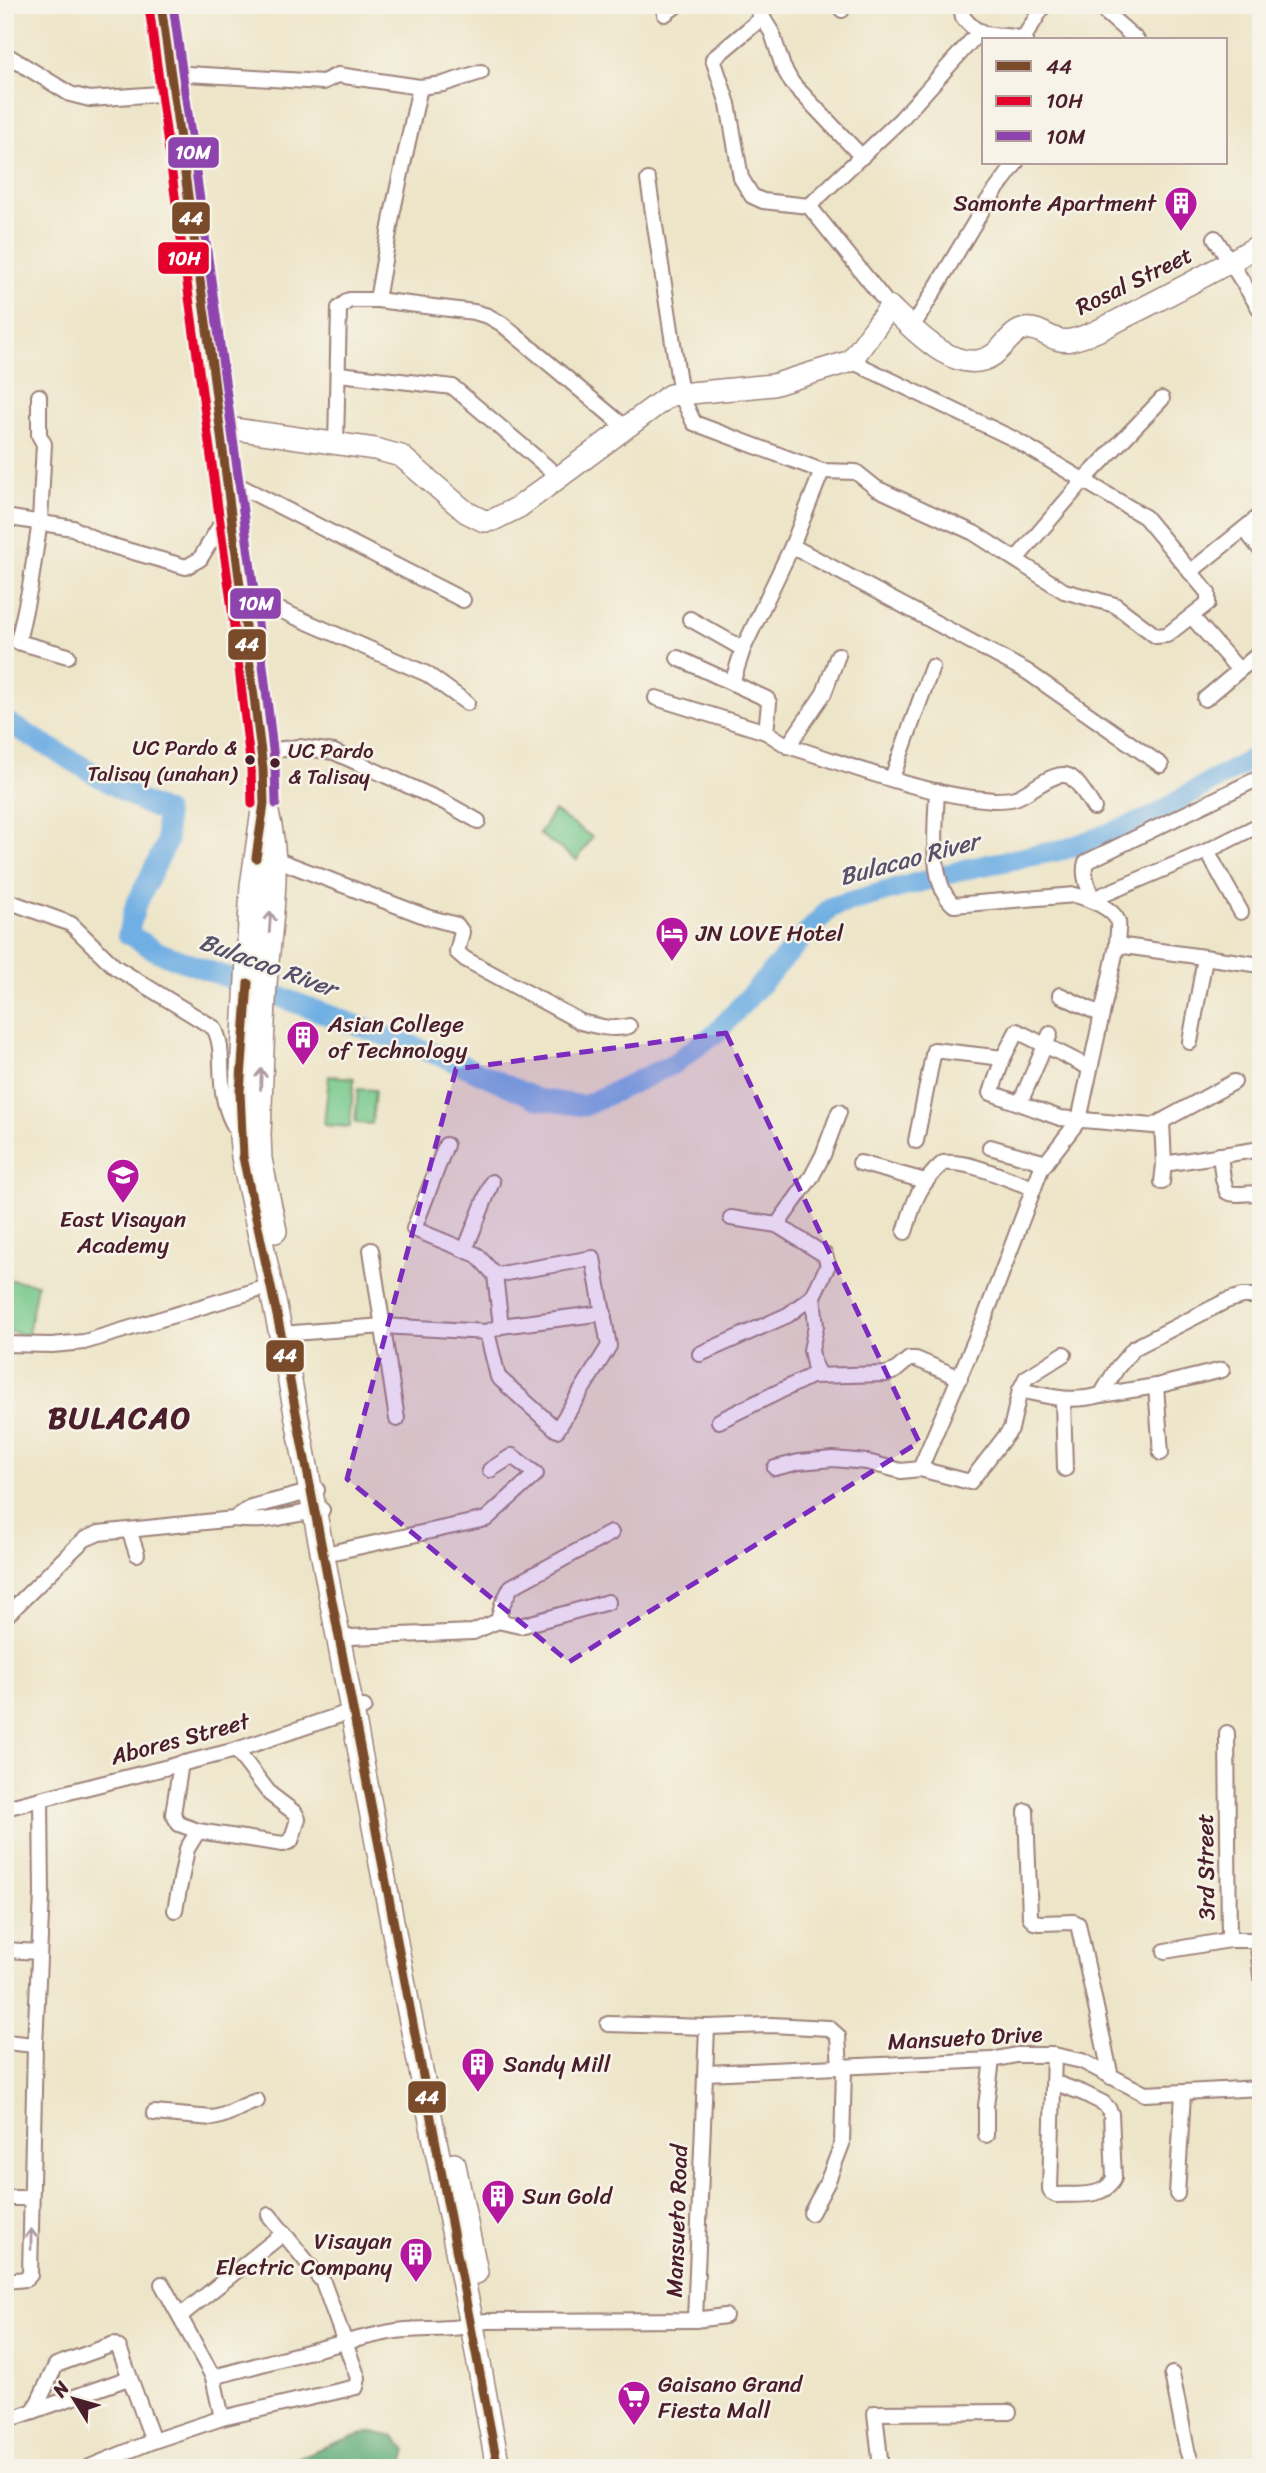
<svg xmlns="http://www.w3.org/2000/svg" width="1266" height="2473" viewBox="0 0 1266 2473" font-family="Sriracha,sans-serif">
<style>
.green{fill:#74c88b;stroke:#5f745b;stroke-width:2}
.forest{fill:#5fac77;stroke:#546651;stroke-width:2}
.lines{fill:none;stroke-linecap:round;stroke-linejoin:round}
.river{stroke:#70afe3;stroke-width:21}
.street-casing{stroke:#9c827a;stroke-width:18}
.secondary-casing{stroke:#9c827a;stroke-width:24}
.primary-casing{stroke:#9c827a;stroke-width:26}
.street{stroke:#fff;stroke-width:14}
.secondary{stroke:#fff;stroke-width:21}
.primary{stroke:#fff;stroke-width:23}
.bus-1-casing{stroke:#f7f3e8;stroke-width:14}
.bus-2-casing{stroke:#f7f3e8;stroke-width:14}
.bus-3-casing{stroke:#f7f3e8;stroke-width:14}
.bus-1{stroke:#7a4b2a;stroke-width:9}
.bus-2{stroke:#e4002b;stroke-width:9}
.bus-3{stroke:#8e44ad;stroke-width:9}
.oneway{stroke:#ae9aa0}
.marked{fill:#7b2cbf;fill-opacity:0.2;stroke:#7b2cbf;stroke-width:5;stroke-dasharray:14 9;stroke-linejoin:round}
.bus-dot{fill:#4a1f2b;stroke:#f7f3e8;stroke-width:2.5}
.labels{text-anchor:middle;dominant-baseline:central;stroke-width:5;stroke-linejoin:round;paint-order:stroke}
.bus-label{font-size:21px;fill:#4a1f2b;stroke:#f7f3e8;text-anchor:end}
.poi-label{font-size:23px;fill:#4a1f2b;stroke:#f7f3e8;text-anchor:start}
.street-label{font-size:23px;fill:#4a1f2b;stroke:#f7f3e8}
.water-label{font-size:24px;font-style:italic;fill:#57516b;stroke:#f7f3e8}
.district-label{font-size:30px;font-weight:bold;letter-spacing:2px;fill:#4a1f2b;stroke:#f7f3e8}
.line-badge{stroke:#f7f3e8;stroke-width:2.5}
.badge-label{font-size:19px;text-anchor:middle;font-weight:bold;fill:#fff}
</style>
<rect width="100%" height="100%" fill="#f7f3e8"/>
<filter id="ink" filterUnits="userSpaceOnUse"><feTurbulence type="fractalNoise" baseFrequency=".0143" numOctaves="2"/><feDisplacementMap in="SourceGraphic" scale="14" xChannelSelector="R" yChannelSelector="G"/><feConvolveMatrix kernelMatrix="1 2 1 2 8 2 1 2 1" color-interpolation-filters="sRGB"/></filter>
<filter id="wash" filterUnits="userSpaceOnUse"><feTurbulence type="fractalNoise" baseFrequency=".00686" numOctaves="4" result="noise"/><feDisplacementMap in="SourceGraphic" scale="28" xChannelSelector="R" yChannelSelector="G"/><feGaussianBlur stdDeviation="1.57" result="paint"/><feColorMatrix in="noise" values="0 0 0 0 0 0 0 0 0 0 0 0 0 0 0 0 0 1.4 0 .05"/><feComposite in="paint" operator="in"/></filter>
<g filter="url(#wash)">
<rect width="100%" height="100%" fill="#ede5c8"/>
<g class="green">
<path d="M554 811 592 837 577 860 539 834Z"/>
<path d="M329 1076 354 1078 350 1127 324 1125Z"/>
<path d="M358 1089 375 1090 372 1124 355 1123Z"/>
<path d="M5 1279 37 1284 28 1335 5 1331Z"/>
</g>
<path class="forest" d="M373 2432 395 2437 407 2451 401 2468H271C305 2456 337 2439 373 2432Z"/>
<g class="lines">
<path class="river" d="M5 721 144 803 165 812 167 842 135 907 128 934 158 952 451 1060 537 1099 584 1106 673 1064 716 1033 831 907 966 869 1066 849 1153 817 1189 794 1261 754"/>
</g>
</g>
<g filter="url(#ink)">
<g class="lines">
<defs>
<g id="street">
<path d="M755 5 772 33 783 67 792 83 862 157"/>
<path d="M838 5 842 10"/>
<path d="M966 5 962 12 963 17C984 45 1002 30 1025 40"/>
<path d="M1097 5 1137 40"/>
<path d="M665 14 677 5"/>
<path d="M763 17 713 59 728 104 741 178 752 196 763 201 809 206 901 119 980 31"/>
<path d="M1023 39 1044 5"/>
<path d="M5 54 70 94 90 99 173 93"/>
<path d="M170 73 323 82 338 75 420 87 443 84 481 72"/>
<path d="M648 180 681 395 694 423 822 471 856 472 876 488 974 533 1064 591 1115 605 1156 636 1167 635 1208 603V593L1145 517 1014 439 851 361"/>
<path d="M809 206 890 307"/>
<path d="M1215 238 1261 311"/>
<path d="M377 300 393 210 420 87"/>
<path d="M912 328 987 202 1016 163"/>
<path d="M339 374 453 387 560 478"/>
<path d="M39 396V435L44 444 40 521 30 587 18 642 68 656"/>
<path d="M336 445 339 308 349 300H377L474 312 488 316 502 324 626 428"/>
<path d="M226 479 463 600"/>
<path d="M5 517 73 528 102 543 186 567 200 559 230 509"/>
<path d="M1244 529 1261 550"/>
<path d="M792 546 1026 671 1161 765"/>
<path d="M1017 558 1084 480 1162 399"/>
<path d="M1190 572 1261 515"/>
<path d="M243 600 268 605 427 674 467 703"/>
<path d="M1192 617 1239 670"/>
<path d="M690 619 743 649"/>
<path d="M678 658 767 699 769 703 766 732"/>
<path d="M732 683 743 649 792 546 822 471"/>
<path d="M656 698 766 732 788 746C853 766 926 796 994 800 1000 800 1009 800 1015 798 1030 794 1057 766 1072 778 1081 785 1088 799 1094 808"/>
<path d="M1205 699 1261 652"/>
<path d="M788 746 824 693 838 655"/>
<path d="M261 752 299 747 334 752 444 802 478 821"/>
<path d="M1261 777 1086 862C1082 874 1088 888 1093 899L1207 851 1261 824"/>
<path d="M892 778 932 667"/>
<path d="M1207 851 1241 912"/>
<path d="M275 859 427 917 457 925 462 932 457 952 465 959 581 1022C596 1026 614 1031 629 1026"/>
<path d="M5 900 71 924 115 967 214 1028C223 1044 220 1064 222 1082 223 1101 229 1119 239 1134"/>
<path d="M1117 945 1261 965"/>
<path d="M1060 995 1102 1015"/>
<path d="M1190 1042 1205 958"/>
<path d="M1090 1068 1017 1031 1003 1058 991 1093 1060 1118 1153 1126 1234 1082"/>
<path d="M1023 1096 1050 1034"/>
<path d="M916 1141 934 1050 1003 1058"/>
<path d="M446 1145 414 1229 477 1255 495 1275 501 1326"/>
<path d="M990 1147 1046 1163"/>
<path d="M1220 1155 1223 1179 1227 1192C1237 1197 1250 1191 1261 1194"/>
<path d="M860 1163 925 1181"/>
<path d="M1164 1164 1261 1149"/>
<path d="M1162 1182 1164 1164 1162 1121"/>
<path d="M731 1218 777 1225 825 1255 828 1265 813 1296 816 1326 811 1350 814 1365 819 1375"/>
<path d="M777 1225 812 1176 823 1155 839 1112"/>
<path d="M905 1232C914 1202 918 1185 943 1163 973 1161 1005 1179 1034 1188"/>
<path d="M371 1250 397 1419"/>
<path d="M465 1250 492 1182"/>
<path d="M487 1332 498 1377 557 1430 609 1346 593 1258 495 1275"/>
<path d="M281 1334 383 1326 487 1332 501 1326 604 1313"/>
<path d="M5 1344 52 1345 84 1342 271 1286"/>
<path d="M700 1354 788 1315 813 1296"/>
<path d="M1156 1386 1161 1453"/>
<path d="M1020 1390C1051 1397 1070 1403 1101 1395L1117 1368 1134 1348 1226 1301 1242 1296H1261"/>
<path d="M1101 1395 1156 1386 1222 1370"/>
<path d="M1063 1400 1065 1469"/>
<path d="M719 1421 811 1376 886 1374 895 1371 909 1359H916L960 1378"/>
<path d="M775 1468 799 1462 833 1459 867 1462 901 1471 920 1469 970 1482 1011 1429 1020 1390 1026 1378 1064 1354"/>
<path d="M920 1469 985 1317 1041 1169 1079 1120 1117 945C1117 938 1119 928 1118 922 1114 908 1087 898 1075 895L954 905C928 885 936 820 937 791"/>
<path d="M234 1519 251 1507 317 1490"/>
<path d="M129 1530 137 1554"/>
<path d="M334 1552 486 1519 536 1474 512 1456 490 1470"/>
<path d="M5 1617 76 1547 85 1539 99 1533 234 1519C268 1524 290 1514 322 1510"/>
<path d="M498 1621 520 1626 608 1602"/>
<path d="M351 1637 473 1632 498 1621 502 1605 511 1587 611 1533"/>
<path d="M1227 1733 1229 1940"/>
<path d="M181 1763 173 1814 179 1824 198 1831 283 1844 291 1841 298 1819 295 1813 270 1794 236 1750"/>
<path d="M5 1808 236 1750 364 1707"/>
<path d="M1026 1811 1030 1917 1034 1922 1040 1923 1074 1922 1078 1924 1111 2077"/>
<path d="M175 1910 187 1849 198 1831"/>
<path d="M5 1950 39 1952"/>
<path d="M1165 1951 1229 1940H1252L1258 1947 1261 1976"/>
<path d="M608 2024 707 2027 771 2025 829 2028 838 2036 840 2068"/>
<path d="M5 2042 35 2045"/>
<path d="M706 2073 992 2060 1016 2055H1054L1082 2061 1145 2094 1261 2088"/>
<path d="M1053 2082 1083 2093 1103 2103 1108 2108 1111 2114 1114 2178C1105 2199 1075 2194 1056 2195L1052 2193 1050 2189 1054 2055"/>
<path d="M154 2113 212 2118C229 2116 241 2105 257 2101"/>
<path d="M986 2135V2106L992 2060"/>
<path d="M1177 2194 1183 2094"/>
<path d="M5 2198H31"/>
<path d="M811 2213 827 2183 842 2144 844 2068"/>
<path d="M5 2281 26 2279 30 2275 35 2045 42 1894 41 1799"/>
<path d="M162 2284 213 2377 222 2418"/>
<path d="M180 2316 284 2233"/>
<path d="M695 2320 707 2027"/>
<path d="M1172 2374 1187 2450 1193 2468"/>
<path d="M213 2377C272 2362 330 2344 390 2332 421 2326 454 2333 485 2321L695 2320 725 2316"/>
<path d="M34 2411 56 2365 114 2344 119 2348 153 2441"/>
<path d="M5 2421 129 2378"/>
<path d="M87 2468 153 2441 222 2418 356 2387 358 2378 323 2282 269 2215"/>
<path d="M881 2468 875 2413 1009 2412"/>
</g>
<path id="secondary" d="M220 427 375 449 401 456 466 512 484 521 493 520 519 507 670 395 773 385 851 361 890 307C914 330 958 379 993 355 1005 347 1011 331 1026 329 1042 327 1053 344 1071 340 1095 335 1117 320 1139 310 1180 289 1221 268 1261 244"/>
<g id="primary">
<path d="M161 5 213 372 263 768 264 804 252 886 241 1091V1137L243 1157 281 1334 407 2001 472 2325 498 2468"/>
<path d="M267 813C282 868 269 928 265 984 262 1034 261 1085 259 1135L260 1159 275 1231"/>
<path d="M454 2165 476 2272"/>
</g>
</defs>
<use href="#street" class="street-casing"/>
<use href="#secondary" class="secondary-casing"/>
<use href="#primary" class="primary-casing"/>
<use href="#street" class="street"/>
<use href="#secondary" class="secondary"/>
<use href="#primary" class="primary"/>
<defs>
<g id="bus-1">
<path d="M161 5 213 372 263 768 264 804 256 858"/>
<path d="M248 983 240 1092 243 1157 281 1334 498 2468"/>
</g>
<path id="bus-2" d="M149 7 231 602 251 769 252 804"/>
<path id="bus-3" d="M173 5 255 598 275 767 276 804"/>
</defs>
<use href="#bus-1" class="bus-1-casing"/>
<use href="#bus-2" class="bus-2-casing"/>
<use href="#bus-3" class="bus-3-casing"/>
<use href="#bus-1" class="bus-1"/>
<use href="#bus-2" class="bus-2"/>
<use href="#bus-3" class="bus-3"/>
</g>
<defs><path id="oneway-shaft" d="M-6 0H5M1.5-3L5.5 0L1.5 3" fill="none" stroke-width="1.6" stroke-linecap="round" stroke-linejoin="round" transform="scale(1.75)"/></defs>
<g class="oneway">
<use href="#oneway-shaft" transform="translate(270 922) rotate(-86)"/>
<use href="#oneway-shaft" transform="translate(261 1079) rotate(-88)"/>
<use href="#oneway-shaft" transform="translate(31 2239) rotate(-90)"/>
</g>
</g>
<path class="marked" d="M726 1033 919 1442 569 1662 347 1479 456 1069Z"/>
<defs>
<symbol id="building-pin" viewBox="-11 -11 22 30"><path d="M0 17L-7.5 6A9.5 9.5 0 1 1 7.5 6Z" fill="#b5179e" stroke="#f7f3e8"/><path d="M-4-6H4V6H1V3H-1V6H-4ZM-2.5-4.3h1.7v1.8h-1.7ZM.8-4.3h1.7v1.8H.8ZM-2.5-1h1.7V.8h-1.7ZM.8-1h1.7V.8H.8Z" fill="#fff"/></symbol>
<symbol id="hotel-pin" viewBox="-11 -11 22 30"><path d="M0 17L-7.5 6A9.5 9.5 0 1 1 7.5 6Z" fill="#b5179e" stroke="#f7f3e8"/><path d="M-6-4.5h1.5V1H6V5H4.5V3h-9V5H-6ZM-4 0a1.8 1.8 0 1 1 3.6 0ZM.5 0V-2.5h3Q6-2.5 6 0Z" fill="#fff"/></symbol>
<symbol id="school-pin" viewBox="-11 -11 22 30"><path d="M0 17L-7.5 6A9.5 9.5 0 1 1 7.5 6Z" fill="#b5179e" stroke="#f7f3e8"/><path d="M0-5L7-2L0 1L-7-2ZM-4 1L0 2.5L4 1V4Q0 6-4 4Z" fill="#fff"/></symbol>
<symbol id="supermarket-pin" viewBox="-11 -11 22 30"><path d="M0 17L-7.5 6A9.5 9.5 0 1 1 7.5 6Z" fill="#b5179e" stroke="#f7f3e8"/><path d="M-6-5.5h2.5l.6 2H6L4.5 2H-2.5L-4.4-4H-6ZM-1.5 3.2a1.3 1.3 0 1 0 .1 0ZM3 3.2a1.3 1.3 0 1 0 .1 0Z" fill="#fff"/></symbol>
</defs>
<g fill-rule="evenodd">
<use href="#building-pin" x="1162" y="184" width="38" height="52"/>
<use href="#hotel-pin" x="653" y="914" width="38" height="52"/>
<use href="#building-pin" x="284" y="1018" width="38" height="52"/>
<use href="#school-pin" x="104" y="1156" width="38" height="52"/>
<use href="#building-pin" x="459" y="2045" width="38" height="52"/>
<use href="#building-pin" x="479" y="2177" width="38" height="52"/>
<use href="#building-pin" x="397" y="2235" width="38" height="52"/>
<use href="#supermarket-pin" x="615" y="2378" width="38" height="52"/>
</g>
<g class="bus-dot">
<circle cx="250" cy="760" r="6"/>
<circle cx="275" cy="763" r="6"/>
</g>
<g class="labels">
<g class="bus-label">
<text x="237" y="748">UC Pardo &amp;<tspan x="237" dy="26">Talisay (unahan)</tspan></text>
<text x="288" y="751" text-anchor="start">UC Pardo<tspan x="288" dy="26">&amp; Talisay</tspan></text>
</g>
<g class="poi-label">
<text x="1156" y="203" text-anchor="end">Samonte Apartment</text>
<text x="696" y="933">JN LOVE Hotel</text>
<text x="328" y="1024">Asian College<tspan x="328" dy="26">of Technology</tspan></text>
<text x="123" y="1219" text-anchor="middle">East Visayan<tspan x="123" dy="26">Academy</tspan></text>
<text x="503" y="2064">Sandy Mill</text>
<text x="522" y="2196">Sun Gold</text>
<text x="392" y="2241" text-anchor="end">Visayan<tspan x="392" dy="26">Electric Company</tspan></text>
<text x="658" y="2384">Gaisano Grand<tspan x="658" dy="26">Fiesta Mall</tspan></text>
</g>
<g class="street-label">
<text transform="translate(1134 281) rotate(-26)">Rosal Street</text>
<text transform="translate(180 1739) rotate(-15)">Abores Street</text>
<text transform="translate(1206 1867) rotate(-91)">3rd Street</text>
<text transform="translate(965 2038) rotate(-3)">Mansueto Drive</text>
<text transform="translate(677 2221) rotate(-88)">Mansueto Road</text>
</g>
<g class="water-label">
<text transform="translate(909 859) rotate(-15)">Bulacao River</text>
<text transform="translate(268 965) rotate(20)">Bulacao River</text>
</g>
<g class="district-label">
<text x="120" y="1418">BULACAO</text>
</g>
</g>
<g class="line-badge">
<rect x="167" y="136" width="53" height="33" rx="7" fill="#8e44ad"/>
<rect x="171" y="201" width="40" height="34" rx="7" fill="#7a4b2a"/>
<rect x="157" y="241" width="53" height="34" rx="7" fill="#e4002b"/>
<rect x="229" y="587" width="53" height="33" rx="7" fill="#8e44ad"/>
<rect x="227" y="628" width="40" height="33" rx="7" fill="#7a4b2a"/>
<rect x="265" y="1339" width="40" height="34" rx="7" fill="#7a4b2a"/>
<rect x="407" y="2080" width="40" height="34" rx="7" fill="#7a4b2a"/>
</g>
<g class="badge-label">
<text x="193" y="159">10M</text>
<text x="191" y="225">44</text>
<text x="184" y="265">10H</text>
<text x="256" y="610">10M</text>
<text x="247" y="651">44</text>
<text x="285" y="1362">44</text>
<text x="427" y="2104">44</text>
</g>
<rect width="1266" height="2473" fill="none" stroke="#f7f3e8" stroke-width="28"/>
<rect x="982" y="38" width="245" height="126" fill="#f7f3e8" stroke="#b29e9c" stroke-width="2"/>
<rect x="996" y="61" width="35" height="10" fill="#7a4b2a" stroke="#b29e9c" stroke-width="2"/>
<text x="1046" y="74" font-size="21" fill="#4a1f2b">44</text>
<rect x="996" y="96" width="35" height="10" fill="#e4002b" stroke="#b29e9c" stroke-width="2"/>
<text x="1046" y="108" font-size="21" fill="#4a1f2b">10H</text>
<rect x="996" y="131" width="35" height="10" fill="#8e44ad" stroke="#b29e9c" stroke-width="2"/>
<text x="1046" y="144" font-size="21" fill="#4a1f2b">10M</text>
<g transform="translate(74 2399) rotate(307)" stroke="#f7f3e8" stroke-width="5" paint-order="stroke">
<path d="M0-5L12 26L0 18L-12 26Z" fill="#4a1f2b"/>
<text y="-10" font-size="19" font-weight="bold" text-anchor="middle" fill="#4a1f2b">N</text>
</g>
</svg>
